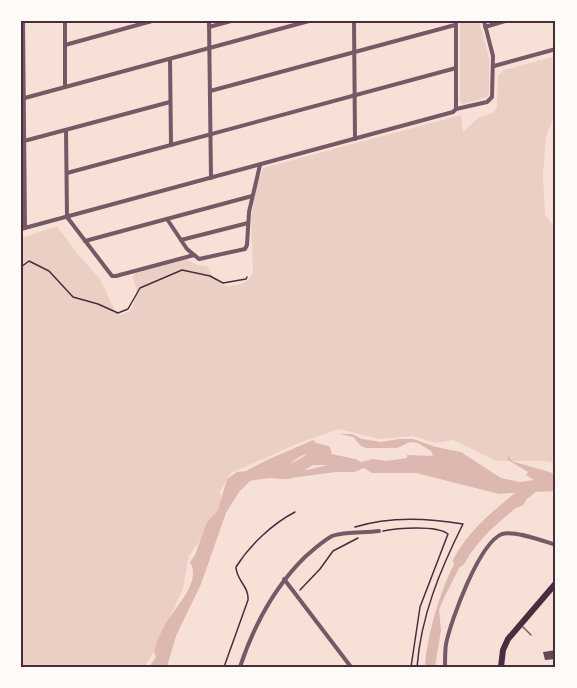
<svg xmlns="http://www.w3.org/2000/svg" width="577" height="688" viewBox="0 0 577 688" font-family="Poppins,sans-serif">
<style>
.green{fill:#ebcfc5}
.water{fill:#dcb8b0}
.lines{fill:none;stroke-linecap:round;stroke-linejoin:round}
.river{stroke:#dcb8b0;stroke-width:12}
.building{fill:#644757}
.path{stroke:#4a2c40;stroke-width:1.5}
.service{stroke:#755966;stroke-width:1.5}
.minor{stroke:#755966;stroke-width:4}
.trunk{stroke:#4a2c40;stroke-width:6}
.neatline{fill:none;stroke:#4a2c40;stroke-width:2}
</style>
<rect width="100%" height="100%" fill="#f7e1d7"/>
<g class="green">
<path d="M460 21H479L489 58V94L487 97 463 104 460 102Z"/>
<path d="M556 56V112L546 136 543 175 545 215 556 229V463L544 461H496L453 440 435 443 414 436 379 439 339 429 299 443 231 473 220 491 222 508 189 556 183 588 157 647 144 667H21V238L57 226 77 253 100 279 116 313 120 315 130 311C137 298 139 289 132 277L136 272 186 259 197 265 207 266C211 272 212 278 218 282 229 290 250 285 253 271L251 218 256 189 263 168 461 115 463 132 478 118 494 112 497 107 498 76 504 70Z"/>
</g>
<path class="water" d="M340 434H352L362 439 381 442 399 439H413L436 447 461 452 501 478 520 482 534 480 526 475 528 472 508 460 507 454 512 461 556 474V491L531 492 523 505 504 513 493 521 461 564 443 600 439 610 441 630 435 667H425C427 634 442 581 461 553 465 547 471 547 475 542 480 535 483 526 489 518 500 507 520 510 524 492L499 494 416 473H372L364 468 354 472H336L283 479 269 478 255 480 250 481 239 492 226 513 201 584 176 636 167 667H149L156 657 154 652C156 643 160 634 165 625 174 608 202 583 190 562L195 555 207 522 218 510 227 479 237 472 246 471 267 460 313 440 316 443 329 446 332 453 329 455C317 450 299 453 291 464L296 470H307L345 461 361 462 373 459 386 461 407 458V455L433 456 431 451 418 443 410 442 397 448H366L361 446 353 437Z"/>
<g class="lines">
<g class="river">
<path d="M281 472 288 473 311 459H327L355 465"/>
<path d="M459 561C475 531 505 509 531 488"/>
</g>
</g>
<path class="building" d="M556 650V659L545 660 543 652Z"/>
<g class="lines">
<g class="path">
<path d="M21 267 29 261 49 271 73 297 98 304 118 313 128 309 140 288 182 270 210 276 223 283 246 279 247 277"/>
<path d="M355 527C389 516 428 518 463 524 440 570 421 616 417 667"/>
<path d="M383 531C397 528 437 525 448 534L420 607 411 667"/>
<path d="M300 590 320 569 333 551 358 538"/>
<path d="M224 667 248 600C249 586 236 580 236 567 250 545 272 524 295 512"/>
</g>
<path class="service" d="M523 627 531 635"/>
<g class="minor">
<path d="M23 21 25 228"/>
<path d="M65 21V87"/>
<path d="M209 21 211 178"/>
<path d="M354 21 355 139"/>
<path d="M209 27 231 21"/>
<path d="M485 27 505 21"/>
<path d="M65 45 152 21"/>
<path d="M170 59 171 145"/>
<path d="M494 66 556 49"/>
<path d="M210 91 455 25"/>
<path d="M21 99 309 21"/>
<path d="M456 109 487 102 492 97 493 56 484 21"/>
<path d="M66 130 67 217 112 276H116L194 255"/>
<path d="M24 141 170 102"/>
<path d="M67 173 456 68"/>
<path d="M167 219 187 249 199 259 245 249 247 245 249 212 260 165"/>
<path d="M21 229 453 112 456 109V21"/>
<path d="M181 240 248 223"/>
<path d="M85 241 252 196"/>
<path d="M284 579 351 667"/>
<path d="M240 667C254 625 274 587 306 556 314 549 323 541 332 536 345 531 365 533 379 531"/>
<path d="M445 667C445 659 445 651 446 644 451 620 479 543 502 534 514 530 543 541 556 545"/>
</g>
<path class="trunk" d="M501 667 503 650 508 639 556 583"/>
</g>
<rect width="577" height="688" fill="none" stroke="#fffaf5" stroke-width="45"/>
<rect x="22" y="22" width="532" height="644" class="neatline"/>
</svg>
